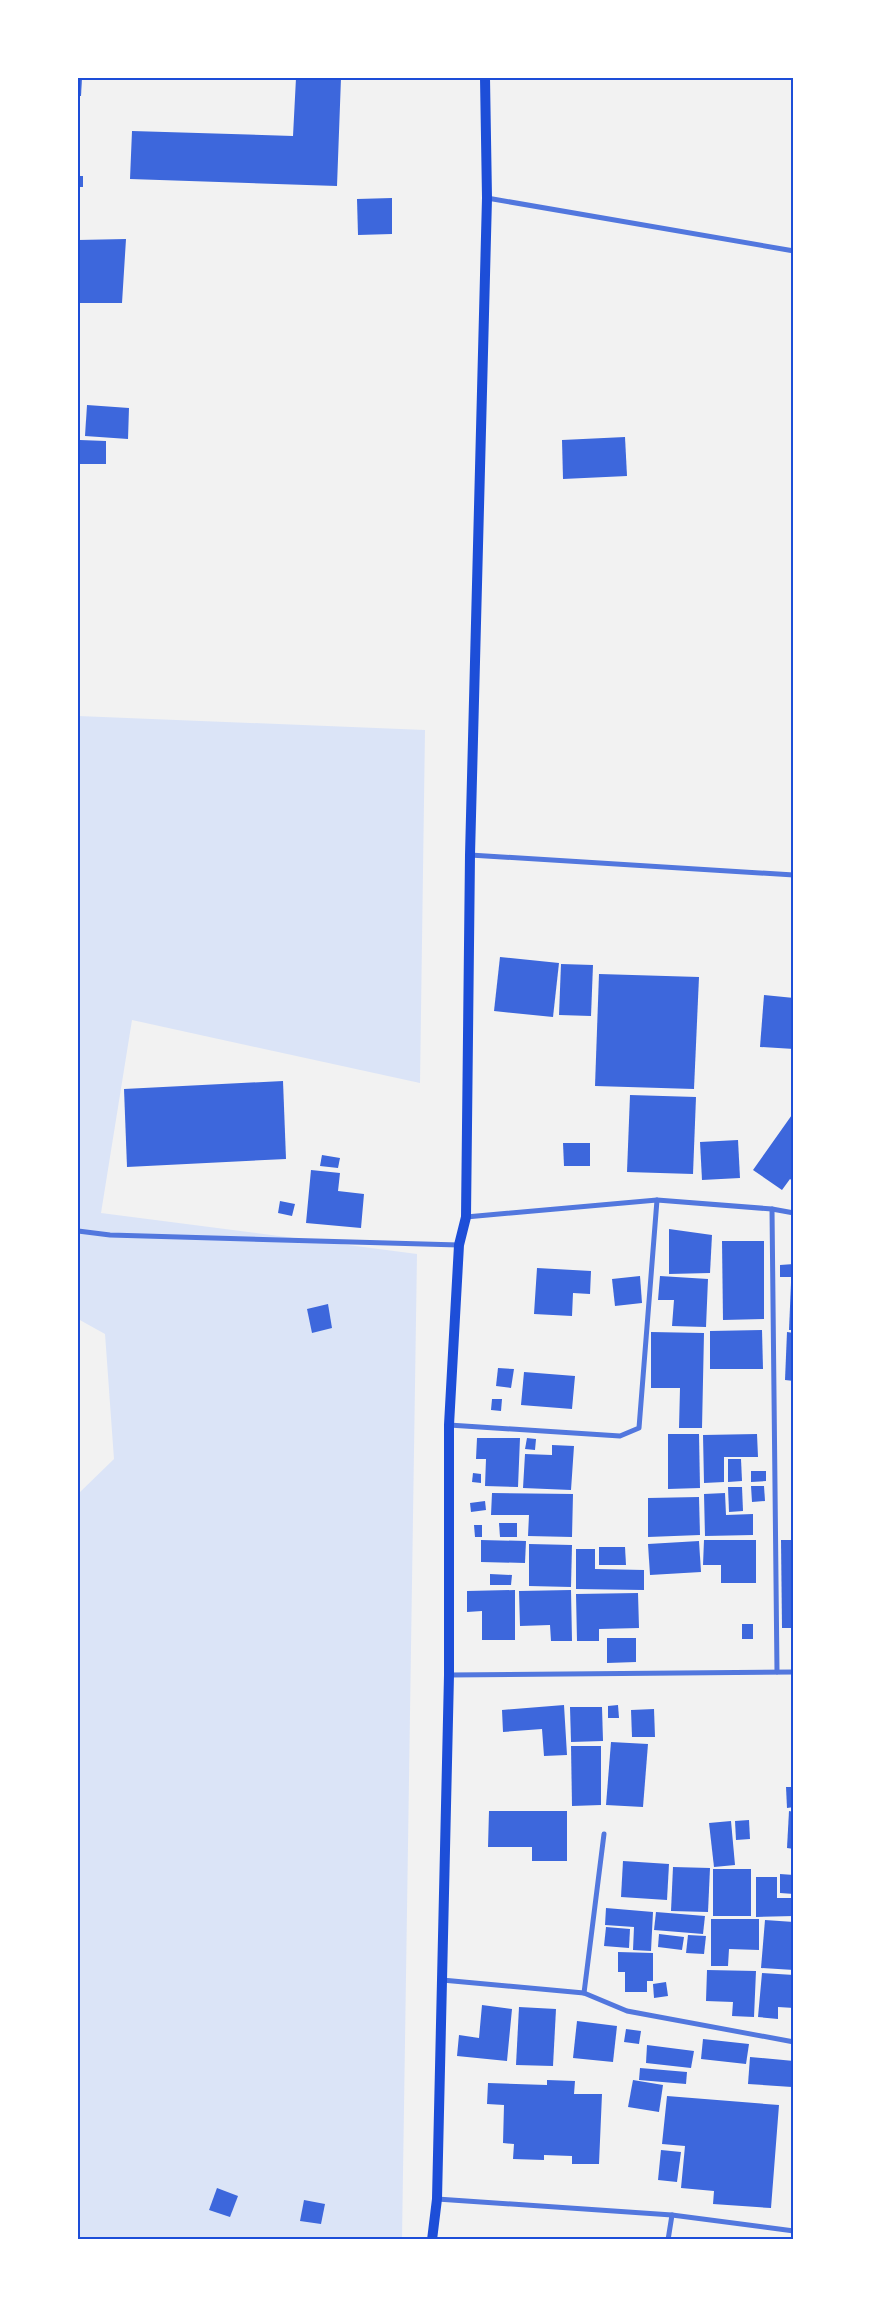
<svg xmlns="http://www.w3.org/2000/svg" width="871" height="2317" viewBox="0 0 871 2317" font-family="'IBM Plex Sans',sans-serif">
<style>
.green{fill:#dbe4f7}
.building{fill:#3d67dc}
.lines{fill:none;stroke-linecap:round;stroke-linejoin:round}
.minor{stroke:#5277de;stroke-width:5}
.secondary{stroke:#1d4ed8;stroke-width:10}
.neatline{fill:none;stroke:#1d4ed8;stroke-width:2}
</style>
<rect width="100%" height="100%" fill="#f2f2f2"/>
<path class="green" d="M78 716 425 730 420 1083 132 1020 101 1213 417 1254 402 2239 78 2240V1494L114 1459 105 1334 78 1319Z"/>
<g class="building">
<path d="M78 78H82L81 96H78Z"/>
<path d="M296 78H341L337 186 130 179 132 131 293 136Z"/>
<rect x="78" y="176" width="5" height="11"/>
<path d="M392 198V234L358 235 357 199Z"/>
<path d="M126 239 122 303H78V240Z"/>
<path d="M87 405 129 408 128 439 85 436Z"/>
<path d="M625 437 627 476 563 479 562 440Z"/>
<path d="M80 440 106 441V464H79Z"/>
<path d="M500 957 559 963 553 1017 494 1011Z"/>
<path d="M561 964 593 965 591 1016 559 1015Z"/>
<path d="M599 974 699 977 694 1089 595 1086Z"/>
<path d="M764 995 794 998V1049L760 1047Z"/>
<path d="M283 1081 286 1159 127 1167 124 1089Z"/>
<path d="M630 1095 696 1097 693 1174 627 1172Z"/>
<path d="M794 1112V1182L790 1179 782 1190 753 1170Z"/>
<path d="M738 1140 740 1178 702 1180 700 1142Z"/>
<path d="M563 1143H590V1166H564Z"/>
<path d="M322 1155 340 1158 338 1168 320 1166Z"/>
<path d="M311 1170 340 1173 338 1191 364 1194 361 1228 306 1223Z"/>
<path d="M280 1201 295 1204 292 1216 278 1213Z"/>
<path d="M669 1229 712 1235 710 1273 669 1274Z"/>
<path d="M722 1241H764V1319L723 1320Z"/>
<path d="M794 1264V1277H780V1265Z"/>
<path d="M537 1268 591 1271 590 1294 573 1293 572 1316 534 1314Z"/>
<path d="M640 1276 642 1303 615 1306 612 1279Z"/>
<path d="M660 1276 708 1279 706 1327 672 1326 674 1300H658Z"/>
<path d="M791 1283H794V1330H789Z"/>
<path d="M328 1304 332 1328 312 1333 307 1309Z"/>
<path d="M762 1330 763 1369H710V1331Z"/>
<path d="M651 1332 704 1333 702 1428H679L680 1388H651Z"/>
<path d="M787 1332 794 1333V1381L785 1380Z"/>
<path d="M498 1368 514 1369 511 1388 496 1386Z"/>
<path d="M524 1372 575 1376 572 1409 521 1405Z"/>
<path d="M492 1399H502L501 1411 491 1410Z"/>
<path d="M668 1434H699L700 1488 668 1489Z"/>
<path d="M757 1434 758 1457H724V1482L704 1483 703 1435Z"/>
<path d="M477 1438H520L518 1487 485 1486 486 1459H476Z"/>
<path d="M527 1438 536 1439 535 1450 525 1449Z"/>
<path d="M552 1445 574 1446 571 1490 523 1488 525 1454 552 1455Z"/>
<path d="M728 1459H741L742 1481 728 1482Z"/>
<path d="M751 1471H766V1481L751 1482Z"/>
<path d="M473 1473 481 1474V1483L472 1482Z"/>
<path d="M751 1486H764L765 1501 752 1502Z"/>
<path d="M728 1487H742L743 1511 729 1512Z"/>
<path d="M492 1493 573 1494 572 1537 528 1536 529 1515H491Z"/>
<path d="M725 1493 726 1515 753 1514V1535L705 1536 704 1494Z"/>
<path d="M699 1497 700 1535 648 1537V1498Z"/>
<path d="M485 1501 486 1510 471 1512 470 1503Z"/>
<path d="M499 1523H517V1537H500Z"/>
<path d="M474 1525H482V1537H475Z"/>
<path d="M481 1540 526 1541 525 1563 481 1562Z"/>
<path d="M704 1540H756V1583H721V1565H703Z"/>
<path d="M781 1540H794V1628H782Z"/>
<path d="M699 1541 701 1572 650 1575 648 1544Z"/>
<path d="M529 1544 572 1545 571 1587 529 1586Z"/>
<path d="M599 1547H625L626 1565H599Z"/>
<path d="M576 1549H595V1569L644 1570V1590L576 1589Z"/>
<path d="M490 1574 512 1575 511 1585H490Z"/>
<path d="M515 1590V1640H482V1611L467 1612V1591Z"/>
<path d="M571 1590 572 1641H551L550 1625 520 1626 519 1591Z"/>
<path d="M638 1593 639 1628 599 1629V1641H577L576 1594Z"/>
<rect x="742" y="1624" width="11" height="15"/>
<path d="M607 1638H636V1662L607 1663Z"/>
<path d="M564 1705 567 1755 544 1756 542 1729 503 1732 502 1710Z"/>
<path d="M618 1705 619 1718H608V1706Z"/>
<path d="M570 1707H602L603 1741 571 1742Z"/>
<path d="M654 1709 655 1737H632L631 1710Z"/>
<path d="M611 1742 648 1744 643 1807 606 1805Z"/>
<path d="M571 1746H601V1805L572 1806Z"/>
<path d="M786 1787H794V1807L787 1808Z"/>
<path d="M489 1811H567V1861H532V1847H488Z"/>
<path d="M789 1811 794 1812V1849L787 1848Z"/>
<path d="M749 1820 750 1839 736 1840 735 1821Z"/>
<path d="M731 1821 735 1865 714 1867 709 1823Z"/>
<path d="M623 1861 669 1864 667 1900 621 1897Z"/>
<path d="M673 1867 710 1868 708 1912 671 1911Z"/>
<rect x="713" y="1869" width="38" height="47"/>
<path d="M780 1874 794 1875V1894L780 1893Z"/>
<path d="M756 1877H777V1898H794V1916L756 1917Z"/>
<path d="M606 1908 653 1912 651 1951 633 1950 634 1927 605 1925Z"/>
<path d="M656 1912 705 1916 703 1934 654 1930Z"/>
<path d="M711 1919H759V1950L729 1949 728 1966H711Z"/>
<path d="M765 1920 794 1922V1970L761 1968Z"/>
<path d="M606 1927 630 1929 629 1948 604 1946Z"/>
<path d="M659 1934 684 1937 682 1950 658 1947Z"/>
<path d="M688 1935 706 1936 704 1954 686 1953Z"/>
<path d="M618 1952 653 1953V1981H647V1992H625V1972H618Z"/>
<path d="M707 1970 756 1971 754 2017 732 2016 733 2002 706 2001Z"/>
<path d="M762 1973 794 1975V2008L778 2007V2019L758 2017Z"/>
<path d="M666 1982 668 1996 654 1998 653 1984Z"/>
<path d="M482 2005 512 2009 507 2061 457 2056 459 2035 479 2038Z"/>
<path d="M519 2007 556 2009 553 2066 516 2065Z"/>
<path d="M577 2021 617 2026 613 2062 573 2058Z"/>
<path d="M626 2029 641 2031 639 2044 624 2042Z"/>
<path d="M703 2039 749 2044 746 2064 701 2059Z"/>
<path d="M647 2045 694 2051 691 2068 646 2063Z"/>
<path d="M750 2057 794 2061 792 2087 748 2084Z"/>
<path d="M640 2068 687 2072 686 2084 639 2080Z"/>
<path d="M547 2080 575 2081 574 2094H602L599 2164H572V2156L544 2155V2160L513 2159 514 2144 503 2143 504 2105 487 2104 488 2083 547 2085Z"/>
<path d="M633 2080 663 2085 659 2112 628 2107Z"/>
<path d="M667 2096 779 2105 771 2208 713 2204 714 2191 681 2188 685 2146 662 2144Z"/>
<path d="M661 2150 681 2152 677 2182 658 2180Z"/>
<path d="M217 2188 238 2196 230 2217 209 2210Z"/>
<path d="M304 2200 325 2204 321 2224 300 2221Z"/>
</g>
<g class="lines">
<g class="minor">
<path d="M487 198 794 251"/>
<path d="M470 855 794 875"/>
<path d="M772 1209 777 1672"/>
<path d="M466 1217 657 1200 772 1209 794 1213"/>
<path d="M78 1231 110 1235 459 1245"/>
<path d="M449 1425 620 1436 639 1428 657 1200"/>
<path d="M449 1675 794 1672"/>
<path d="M442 1980 584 1993 627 2011 794 2042"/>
<path d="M584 1993 604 1834"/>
<path d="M437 2199 672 2215 794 2231"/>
<path d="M668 2240 672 2215"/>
</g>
<path class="secondary" d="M432 2240 437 2199 449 1675V1425L459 1245 466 1217 470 855 487 198 485 78"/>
</g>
<rect width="871" height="2317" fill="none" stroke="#ffffff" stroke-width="158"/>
<rect x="79" y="79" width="713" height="2159" class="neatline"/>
</svg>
